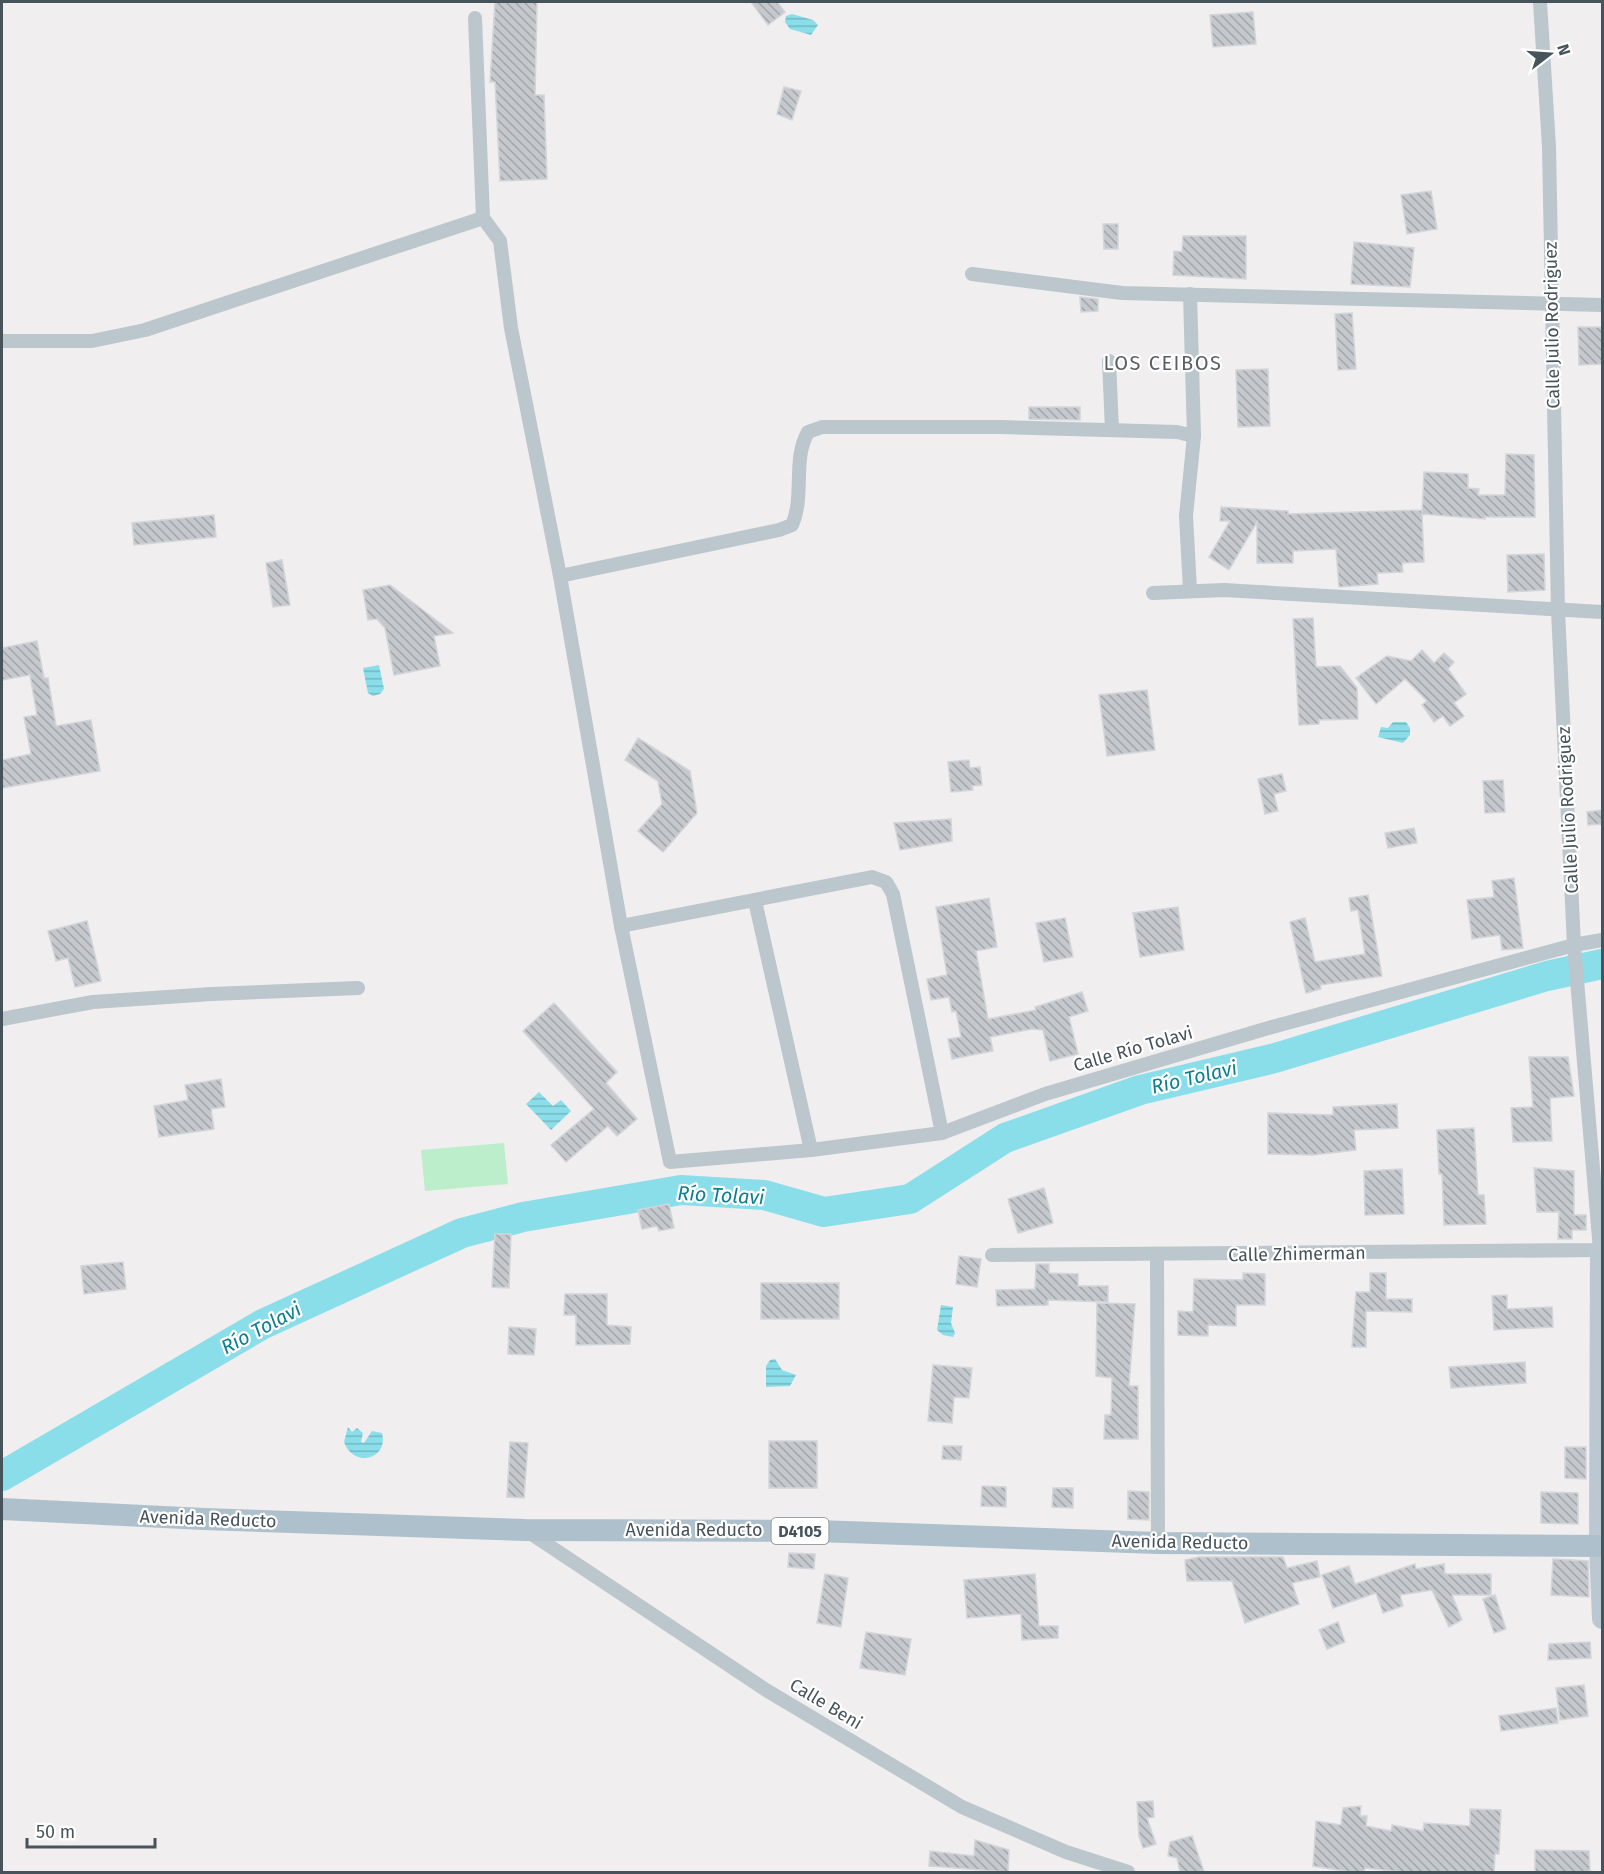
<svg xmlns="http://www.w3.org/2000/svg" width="1604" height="1874" viewBox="0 0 1604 1874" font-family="'Fira Sans',sans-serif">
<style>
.pitch{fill:#bceecb}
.water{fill:url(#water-rules)}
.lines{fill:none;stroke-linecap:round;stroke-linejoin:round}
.river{stroke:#8adeea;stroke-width:30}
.building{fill:url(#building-back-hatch);stroke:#d2d5d9;stroke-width:1.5}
.street{stroke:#bcc6cd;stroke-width:14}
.secondary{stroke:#bbc8d2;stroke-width:20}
.primary{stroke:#aec0cc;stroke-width:22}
.labels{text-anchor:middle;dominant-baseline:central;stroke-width:4.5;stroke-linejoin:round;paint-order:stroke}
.shield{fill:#fff;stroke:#7e878c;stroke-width:1.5}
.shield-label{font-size:16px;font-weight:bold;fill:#46535b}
.street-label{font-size:18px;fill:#46535b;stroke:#fff}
.neighbourhood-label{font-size:20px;letter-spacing:1.5px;fill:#5a5f63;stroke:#fff}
.water-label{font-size:20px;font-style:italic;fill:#0e7f90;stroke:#fff}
</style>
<defs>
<pattern id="water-rules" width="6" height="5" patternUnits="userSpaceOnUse" patternTransform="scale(1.5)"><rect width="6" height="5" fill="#8adeea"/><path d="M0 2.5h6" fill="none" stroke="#73b7c1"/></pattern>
<pattern id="building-back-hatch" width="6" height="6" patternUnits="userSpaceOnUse" patternTransform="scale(1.5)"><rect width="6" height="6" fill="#c5c9cd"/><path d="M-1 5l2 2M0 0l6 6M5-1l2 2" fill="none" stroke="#a2a6a9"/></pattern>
</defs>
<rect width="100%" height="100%" fill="#f0eeee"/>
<path class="pitch" d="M504 1143 508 1184 425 1191 421 1150Z"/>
<g class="water">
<path d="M792 14 813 20 818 25 811 35 790 29 785 22 786 16Z"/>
<path d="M379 665 384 689 380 694 373 696 368 693 363 668Z"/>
<path d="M1393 722H1406L1410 728V735L1403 743 1378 737 1381 727 1388 728Z"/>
<path d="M539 1092 553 1106 561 1100 571 1111 551 1130 526 1104Z"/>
<path d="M941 1305 953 1307 951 1323 955 1333 953 1337 943 1335 937 1330Z"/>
<path d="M775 1359 782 1370 796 1375 790 1386 766 1387V1366L770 1360Z"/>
<path d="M348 1427 352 1432 357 1428 363 1433 361 1442 364 1443 372 1431 382 1433C389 1460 353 1468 344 1442Z"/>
</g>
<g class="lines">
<path class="river" d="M2 1476 263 1324 462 1233 523 1217 681 1190 764 1195 824 1212 910 1199 1005 1138 1140 1090 1275 1058 1547 976 1602 964"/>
</g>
<g class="building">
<path d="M495 2H537L535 95H544L547 179 500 181 495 82H490Z"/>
<path d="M751 2H777L785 12 768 25Z"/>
<path d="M1253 12 1256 44 1213 47 1210 15Z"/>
<path d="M784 87 801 91 792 120 777 114Z"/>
<path d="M1431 191 1437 229 1407 234 1401 195Z"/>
<path d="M1103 224H1118V249H1104Z"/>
<path d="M1183 236H1246V279L1173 275 1174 251 1182 252Z"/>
<path d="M1354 242 1414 248 1410 287 1351 284Z"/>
<path d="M1080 297 1098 299V311L1081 312Z"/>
<path d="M1352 313 1356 369 1338 370 1335 314Z"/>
<path d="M1578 327H1602V364L1579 365Z"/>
<path d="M1268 369 1270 426 1238 427 1236 370Z"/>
<path d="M1029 407H1080V420L1029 419Z"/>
<path d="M1506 454 1534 455 1535 517H1485V519L1422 514 1424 562 1402 563 1403 572 1377 573 1378 584 1339 587 1336 549 1293 551V563H1257V522L1229 570 1209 557 1230 521H1220L1221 507 1288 511V514L1422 510V513L1424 472 1468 474V488L1479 489 1478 495H1505Z"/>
<path d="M214 515 216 537 134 545 132 523Z"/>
<path d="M1544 554 1545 590 1508 592 1507 555Z"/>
<path d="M282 560 290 605 273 607 266 563Z"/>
<path d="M390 585 453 633 434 636 440 666 394 675 385 628 377 619 368 620 363 590Z"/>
<path d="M1313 618 1316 667 1340 666 1357 688 1358 719 1319 720V724L1299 725 1293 619Z"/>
<path d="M37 641 44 678H48L56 726 91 720 100 771 2 788V760L31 754 24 717 37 715 30 675 2 680V648Z"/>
<path d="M1422 650 1434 663 1444 653 1454 662 1448 669 1466 694 1454 703 1464 716 1450 726 1443 716 1434 722 1422 705 1427 701 1405 679 1376 704 1356 678 1387 656 1411 661Z"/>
<path d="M1147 690 1155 750 1107 756 1099 695Z"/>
<path d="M638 738 690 771 697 813 663 852 638 831 662 804 658 781 625 760Z"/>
<path d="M969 760 970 768 980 767 982 785 972 786 973 790 951 792 948 762Z"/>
<path d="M1282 774 1286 791 1274 794 1278 811 1265 814 1258 779Z"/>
<path d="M1503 780 1505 812 1485 813 1483 781Z"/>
<path d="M1602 810V824L1588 825 1587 812Z"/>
<path d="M951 819 952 841 900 850 894 823Z"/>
<path d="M1414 828 1417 843 1388 848 1385 833Z"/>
<path d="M1514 878 1523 948 1502 950 1500 935 1472 939 1467 900 1494 897 1492 881Z"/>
<path d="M1368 895 1382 976 1320 985 1321 989 1306 993 1290 922 1305 918 1315 962 1365 954 1358 910 1351 911 1349 898Z"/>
<path d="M989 898 997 947 976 951 988 1019 1036 1010 1035 1007 1082 992 1088 1011 1069 1017 1078 1054 1050 1061 1043 1030 1032 1029 990 1037 993 1051 952 1059 948 1039 961 1037 956 1011 952 1012 949 997 931 1000 927 979 947 975 936 907Z"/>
<path d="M1178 907 1184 950 1140 957 1133 913Z"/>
<path d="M1065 918 1073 957 1044 962 1036 923Z"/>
<path d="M87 921 101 981 75 987 68 958 56 961 48 931Z"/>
<path d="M554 1003 617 1072 606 1083 637 1119 617 1136 608 1126 566 1162 551 1145 594 1109 523 1031Z"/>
<path d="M1529 1057H1568L1574 1096 1550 1098 1552 1141 1513 1142 1511 1108 1533 1107Z"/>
<path d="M221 1079 225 1107 211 1109 214 1129 159 1137 154 1106 188 1100 185 1085Z"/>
<path d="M1397 1104 1398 1128 1354 1130 1356 1150 1313 1155 1268 1154V1113L1333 1115V1107Z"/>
<path d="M1474 1128 1478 1195H1484L1486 1224 1444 1225 1442 1174H1439L1437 1130Z"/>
<path d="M1534 1168 1574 1171V1215H1586V1230H1572V1239H1558L1559 1212H1537Z"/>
<path d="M1402 1169 1404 1214 1365 1215 1364 1171Z"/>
<path d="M1044 1188 1053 1223 1018 1233 1008 1199Z"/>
<path d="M669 1204 674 1228 659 1231 657 1226 642 1229 638 1210Z"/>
<path d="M495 1234H511L509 1288 492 1287Z"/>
<path d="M959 1256 981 1259 977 1287 956 1284Z"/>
<path d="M123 1262 126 1289 84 1294 81 1266Z"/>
<path d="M1036 1264H1049V1273L1078 1274V1286H1108V1302L1048 1300V1305L997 1306 996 1290 1035 1289Z"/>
<path d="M1243 1273 1265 1274V1305H1236V1326L1208 1325V1336L1178 1335V1311L1193 1312 1194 1279 1243 1280Z"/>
<path d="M1370 1273H1386V1299H1412V1312L1366 1311V1347H1352L1356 1292H1370Z"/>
<rect x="761" y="1283" width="78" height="36"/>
<path d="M565 1294H607V1325L631 1327 630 1344 576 1345V1315H564Z"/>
<path d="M1507 1295V1309L1552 1307 1553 1327 1494 1330 1492 1296Z"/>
<path d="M1097 1303 1135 1304 1129 1386H1138V1439H1104L1105 1415H1111L1112 1378 1096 1376Z"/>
<path d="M509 1327 536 1329 534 1355 508 1354Z"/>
<path d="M1525 1362 1526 1383 1451 1388 1449 1367Z"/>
<path d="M933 1365 972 1368 969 1398 954 1397 952 1423 928 1421Z"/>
<rect x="769" y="1441" width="48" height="47"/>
<path d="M510 1442 528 1443 524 1498 507 1497Z"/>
<path d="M943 1446H962L961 1460 942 1459Z"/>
<path d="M1565 1447H1586V1479L1565 1478Z"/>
<path d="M982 1486 1006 1487V1507L981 1506Z"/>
<path d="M1053 1488H1073V1508L1052 1507Z"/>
<path d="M1128 1491 1149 1492V1520L1128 1519Z"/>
<path d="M1541 1492 1578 1493V1524L1541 1523Z"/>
<path d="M789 1553 815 1554 814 1569 788 1567Z"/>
<path d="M1199 1557H1283L1287 1568 1317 1561 1320 1577 1292 1583 1299 1604 1245 1623 1232 1581H1187L1185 1560Z"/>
<path d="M1553 1559 1588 1561 1589 1597 1551 1595Z"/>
<path d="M1415 1564 1416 1569 1444 1564 1445 1574H1491V1595H1452L1462 1620 1449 1627 1432 1590 1400 1595 1403 1606 1383 1613 1376 1593 1333 1608 1322 1575 1349 1566 1355 1584Z"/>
<path d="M825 1574 848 1578 841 1627 817 1623Z"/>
<path d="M1035 1574 1039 1626H1058V1638L1022 1640 1021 1614 967 1618 964 1580Z"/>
<path d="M1495 1595 1506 1629 1494 1633 1483 1599Z"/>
<path d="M1338 1622 1345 1642 1327 1649 1319 1630Z"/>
<path d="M866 1632 911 1639 905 1675 860 1668Z"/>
<path d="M1590 1642 1591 1658 1548 1660 1549 1644Z"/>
<path d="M1584 1685 1588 1716 1560 1720 1556 1688Z"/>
<path d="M1556 1708 1558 1723 1501 1731 1499 1716Z"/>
<path d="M1153 1801 1154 1817 1147 1818 1156 1844 1143 1848 1139 1836 1137 1802Z"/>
<path d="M1361 1806 1360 1816H1367L1366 1826 1391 1831 1392 1825 1423 1831 1424 1823 1470 1826V1809L1501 1810 1499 1854H1495L1494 1872H1403L1365 1868 1364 1872H1351L1313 1866 1316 1821 1341 1825 1343 1808Z"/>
<path d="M1192 1836 1204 1872H1180L1177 1858 1168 1856 1170 1842Z"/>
<path d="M975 1840 1009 1850 1008 1872 929 1866 930 1851 974 1856Z"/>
<path d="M1535 1850 1589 1851 1590 1872H1535Z"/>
</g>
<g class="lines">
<g class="street">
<path d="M475 18 483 218 500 241 511 328 560 576 621 926 670 1162 811 1150 942 1133 1045 1094 1272 1027 1574 945 1602 940"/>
<path d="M972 274 1122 293 1602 305"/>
<path d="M1190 294 1194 436 1186 516 1190 590"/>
<path d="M2 341H92L145 330 483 218"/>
<path d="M1109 361 1112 430"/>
<path d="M560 576 779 530 792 525C805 496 792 460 808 432L822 427H1000L1177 432 1194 436"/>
<path d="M1153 593 1224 590 1602 612"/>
<path d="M755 901 811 1150"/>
<path d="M621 926 872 877 886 882 893 894 942 1133"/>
<path d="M2 1019 93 1002 212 994 358 988"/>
<path d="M992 1255 1600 1250 1574 945 1558 611 1549 147 1540 2"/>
<path d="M1157 1256 1158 1543"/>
<path d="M527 1531 766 1690 962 1807 1066 1852 1128 1872"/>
</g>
<path class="secondary" d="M1602 1250H1600L1599 1546 1602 1619"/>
<path class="primary" d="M2 1509 204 1519 525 1530 817 1531 1158 1543 1602 1546"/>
</g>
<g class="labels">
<rect class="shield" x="771.5" y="1518" width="57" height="26" rx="4.5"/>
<g class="shield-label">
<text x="800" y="1531">D4105</text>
</g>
<g class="street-label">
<text transform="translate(1552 325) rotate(-91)">Calle Julio Rodriguez</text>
<text transform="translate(1568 810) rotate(-93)">Calle Julio Rodriguez</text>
<text transform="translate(1133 1049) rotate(-16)">Calle Río Tolavi</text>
<text transform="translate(1297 1254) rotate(-1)">Calle Zhimerman</text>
<text transform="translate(208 1519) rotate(2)">Avenida Reducto</text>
<text x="694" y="1530">Avenida Reducto</text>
<text transform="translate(1180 1542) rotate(1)">Avenida Reducto</text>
<text transform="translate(826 1704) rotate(31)">Calle Beni</text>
</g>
<g class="neighbourhood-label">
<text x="1163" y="363">LOS CEIBOS</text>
</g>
<g class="water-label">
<text transform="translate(1194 1077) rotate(-13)">Río Tolavi</text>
<text transform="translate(721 1195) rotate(3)">Río Tolavi</text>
<text transform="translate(261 1328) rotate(-28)">Río Tolavi</text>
</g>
</g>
<rect width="1604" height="1874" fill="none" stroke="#46535b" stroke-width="6"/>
<g transform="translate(1550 54) rotate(73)" stroke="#ffffff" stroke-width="4.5" paint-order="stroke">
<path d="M0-4.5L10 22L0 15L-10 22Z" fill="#46535b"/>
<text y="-9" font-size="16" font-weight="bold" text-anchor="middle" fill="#46535b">N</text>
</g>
<path d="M27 1838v9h128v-9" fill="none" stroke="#46535b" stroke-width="3"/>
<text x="36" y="1838" font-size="18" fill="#46535b" stroke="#ffffff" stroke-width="4.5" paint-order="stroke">50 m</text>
</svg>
